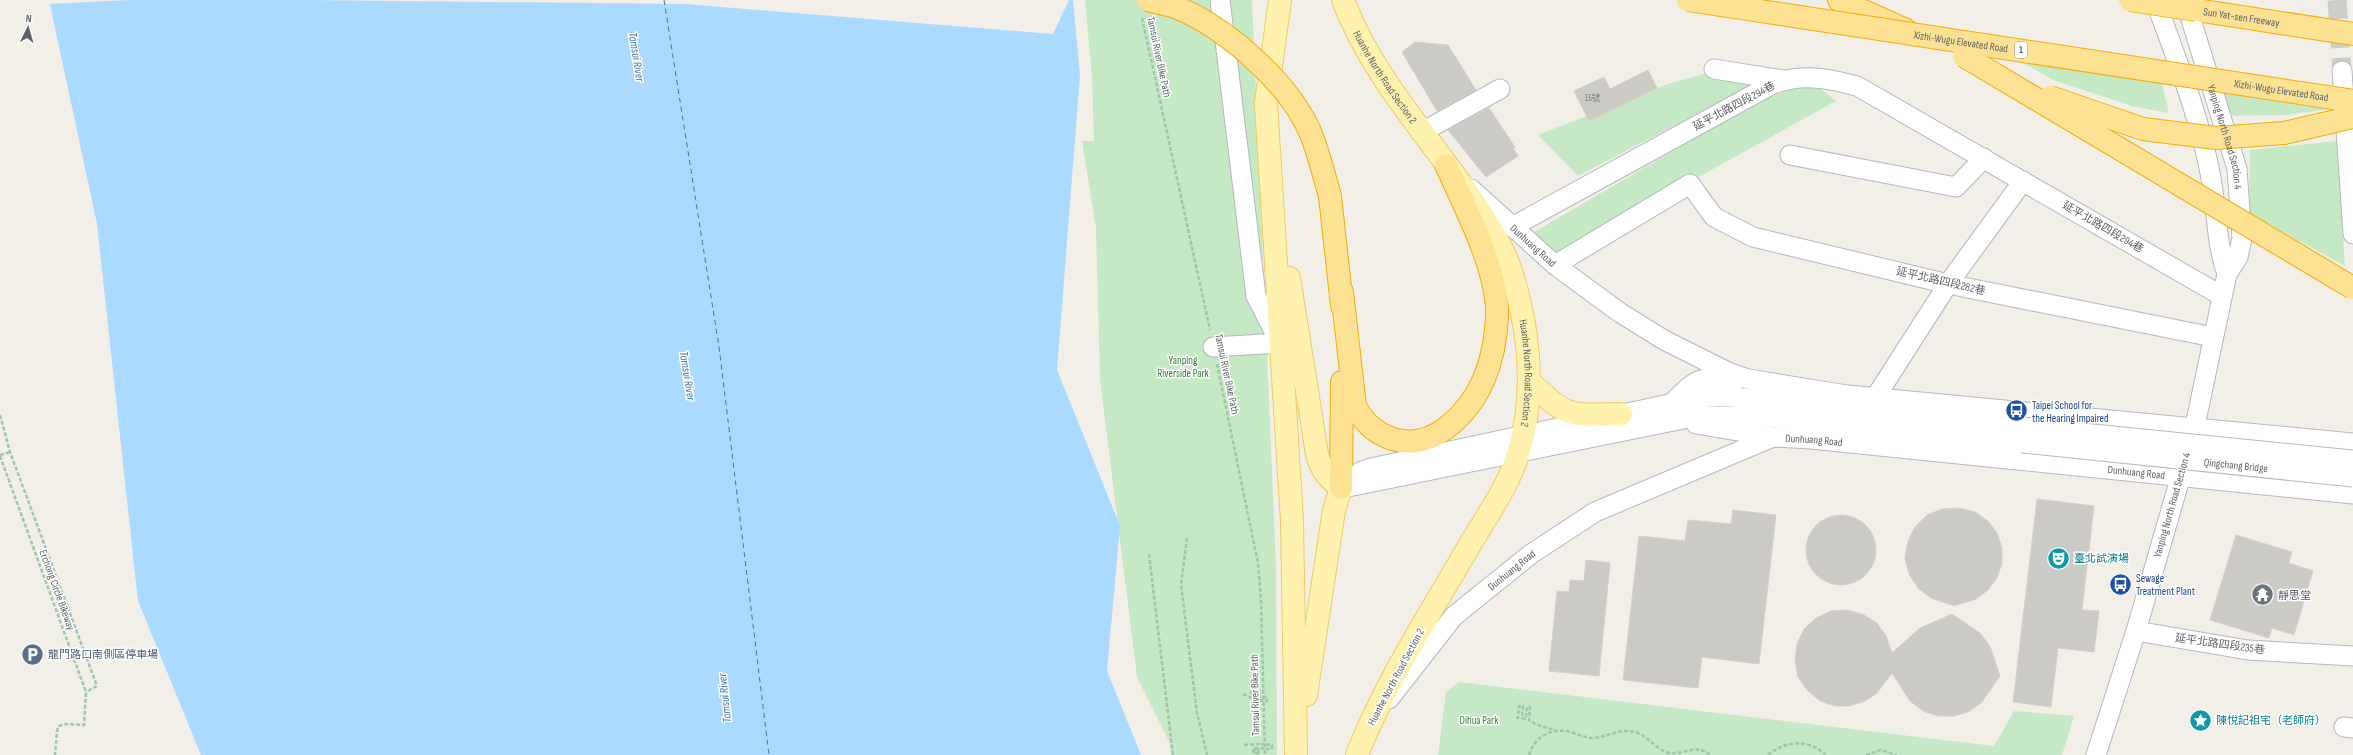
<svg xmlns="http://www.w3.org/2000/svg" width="2353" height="755" viewBox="0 0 2353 755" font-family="'Sofia Sans Condensed','Noto Sans TC',sans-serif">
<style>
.green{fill:#c5e8c5}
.water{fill:#aadaff}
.pier{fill:#f1efe8}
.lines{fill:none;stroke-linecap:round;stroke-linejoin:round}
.ferry{stroke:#4174aa;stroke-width:1;stroke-dasharray:5 4;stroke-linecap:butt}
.building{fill:#cccac5;stroke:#d6d1c6}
.minor-tunnel{stroke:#ccccc8;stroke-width:19;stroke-dasharray:19 10;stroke-linecap:butt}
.minor-casing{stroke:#b5b8bc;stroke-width:21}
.major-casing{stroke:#f2c960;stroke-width:24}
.highway-casing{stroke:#f9ab00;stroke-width:24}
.path{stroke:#9cc7a9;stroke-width:2.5;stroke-dasharray:4 2;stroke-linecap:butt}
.minor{stroke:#fff;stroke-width:19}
.major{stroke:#fff2af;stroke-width:22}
.highway{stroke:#fde293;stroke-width:22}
.minor-bridge-casing{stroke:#b5b8bc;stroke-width:21;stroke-linecap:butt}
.highway-bridge-casing{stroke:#f9ab00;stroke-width:24;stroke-linecap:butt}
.path-bridge{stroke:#9cc7a9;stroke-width:2.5;stroke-dasharray:4 2;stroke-linecap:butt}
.minor-bridge{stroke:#fff;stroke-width:19}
.highway-bridge{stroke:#fde293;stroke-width:22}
.labels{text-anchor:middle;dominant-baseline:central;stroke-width:3;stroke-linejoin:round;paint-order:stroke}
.number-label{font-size:9px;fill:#7a7d7f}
.shield{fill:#fff;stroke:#8f9295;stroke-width:1}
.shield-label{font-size:10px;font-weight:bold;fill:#5f6368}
.street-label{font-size:11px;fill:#5f6368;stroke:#fff}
.park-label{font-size:11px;fill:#348238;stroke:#fff}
.transit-label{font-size:11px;fill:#164399;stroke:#fff;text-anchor:start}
.culture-label{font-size:11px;fill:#0d838f;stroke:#fff;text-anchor:start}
.worship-label{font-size:11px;fill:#5b616d;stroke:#fff;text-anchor:start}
.service-label{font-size:11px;fill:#4e5e75;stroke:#fff;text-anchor:start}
.water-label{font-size:12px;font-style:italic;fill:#4174aa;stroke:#fff}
</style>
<rect width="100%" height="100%" fill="#f1efe8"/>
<g class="green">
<path d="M1085 0H1252L1276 567 1277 755H1171L1169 741 1137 677 1100 379 1096 228 1082 141H1094L1092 78Z"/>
<path d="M2009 55 2160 77 2169 113 2132 106 2053 80Z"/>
<path d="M1711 72 1761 80 1578 176 1538 135 1671 83Z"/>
<path d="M1812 82 1836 101 1557 255 1534 232 1759 101Z"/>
<path d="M2201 82 2328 101 2329 109 2286 115 2217 116Z"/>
<path d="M2337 141 2345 266 2249 213 2250 150Z"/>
<path d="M1459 682 1994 746 2014 711 2074 716 2062 755H1438L1446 692Z"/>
</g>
<path class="water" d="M49 0H1073L1080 75 1057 370 1120 526 1107 671 1141 755H201L138 601 97 224Z"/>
<g class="pier">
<path d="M47 0H129L48 4Z"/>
<path d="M308 0H1069L1053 34 685 4Z"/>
</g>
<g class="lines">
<path class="ferry" d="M664 0 719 347 769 755"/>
</g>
<g class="building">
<path d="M1415 42 1448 45 1476 90 1437 111 1402 52Z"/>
<path d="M1648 70 1657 88 1589 121 1574 91 1604 77 1610 89Z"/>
<path d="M1489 108 1515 147 1513 148 1518 156 1486 177 1448 130Z"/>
<path d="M2037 499 2094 506 2082 610 2099 611 2094 652 2058 648 2051 707 2013 702Z"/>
<path d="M1959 508 1975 512 1988 521 1997 533 2002 548V563L1997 578 1988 590 1976 599 1954 606 1931 598 1918 588 1909 574 1905 558 1908 541 1915 527 1927 515 1942 509Z"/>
<path d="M1733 510 1776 515 1759 664 1702 657 1698 688 1623 680 1639 536 1685 541 1688 520 1731 524Z"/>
<circle cx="1841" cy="550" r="35"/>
<path d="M2236 535 2292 552 2289 563 2313 571 2294 635 2272 628 2269 638 2210 620Z"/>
<path d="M1586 560 1610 563 1599 676 1549 671 1557 591 1569 592 1570 580 1584 581Z"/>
<path d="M1848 610 1864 615 1877 623 1886 636 1892 653 1920 628 1952 614 1980 633 1990 646 2000 676 1981 703 1968 712 1954 716H1938L1923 711 1910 701 1892 673 1877 693 1865 701 1850 706H1835L1820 701 1807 690 1798 677 1795 660 1797 644 1804 629 1816 618 1831 611Z"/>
</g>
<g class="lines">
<path class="minor-tunnel" d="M2337 0 2342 71"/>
<defs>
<g id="minor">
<path d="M2155 0C2176 58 2200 117 2211 178 2217 210 2216 243 2227 274"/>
<path id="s1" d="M2185 0 2237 169 2242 238 2238 257 2227 274 2192 440"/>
<path d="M1714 69 1783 80"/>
<path d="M2342 71 2353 234"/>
<path d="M1422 132 1500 89"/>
<path d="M1790 155 1956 187 1984 158"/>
<path id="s2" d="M1471 189 1555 265 1619 312 1664 340 1730 373 1748 379 1847 395 2353 443"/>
<path d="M1512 227 1771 85C1801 73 1827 78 1857 86L2222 296"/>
<path d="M1555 265 1690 184 1714 217 1753 237 1948 284 2213 337"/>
<path d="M1213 347 1280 343 1256 296 1220 0"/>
<path d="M1875 398 1948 284 2023 181"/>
<path d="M1672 403C1698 377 1699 376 1735 381"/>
<path d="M1696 424 1773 437"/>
<path d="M1348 487 1698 416H1756L2022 443"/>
<path d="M1341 488 1360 472 1371 468 1697 398 1721 396 1757 399 2024 427"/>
<path d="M2136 631 2248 650 2353 656"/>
<path id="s3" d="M1389 699 1454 616 1531 554 1595 512 1773 437 1811 439 2353 494"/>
<path d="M2344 727 2353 728"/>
<path d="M2096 755 2136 631 2184 465"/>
</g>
<g id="major">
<path d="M1280 0 1266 103 1292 521 1296 755"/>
<path id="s4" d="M1343 0C1378 93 1455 161 1501 247 1513 270 1519 299 1524 324 1531 366 1531 410 1519 451 1510 483 1489 513 1472 541 1432 611 1386 680 1357 755"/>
<path d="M1289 278 1317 454C1321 470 1328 478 1341 488L1334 510 1306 695"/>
<path d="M1529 381C1568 419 1569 415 1621 414"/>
</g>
<g id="highway">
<path d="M1839 0 1906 30"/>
<path id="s5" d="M2196 10 2353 34"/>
<path d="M1330 196 1342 306"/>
<path d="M1342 292 1355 406C1364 423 1375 433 1393 439 1433 452 1469 413 1484 379 1492 360 1496 338 1497 317 1499 271 1465 207 1446 165"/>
<path d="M1341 488 1342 382"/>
</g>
</defs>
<use href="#minor" class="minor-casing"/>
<use href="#major" class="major-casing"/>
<use href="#highway" class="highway-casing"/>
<g class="path">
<path d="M1142 18 1210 330"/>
<path d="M1217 364 1258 563 1261 601 1265 755"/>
<path d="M0 415 10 452 97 686 86 692"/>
<path d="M0 455 10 452"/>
<path d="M0 456 86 692 84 725 65 724 59 726 57 731 55 755"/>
<path d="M1187 538 1181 585 1197 713 1207 755"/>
<path d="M1149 554 1173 755"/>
<path d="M1253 691 1256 693 1253 696 1251 692 1263 691"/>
<path d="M1243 694 1256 700"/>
<path d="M1516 718H1518L1519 706H1523L1522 718 1526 719 1527 707H1530L1529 720 1535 724 1557 731"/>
<path d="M1244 745 1261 744"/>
<circle cx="1256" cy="751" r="2.5"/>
<path d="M1529 755C1534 737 1552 727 1570 732 1578 734 1585 738 1593 738 1608 737 1619 728 1635 732 1649 736 1656 750 1669 753 1684 755 1696 743 1710 755"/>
<path d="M1768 755C1785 741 1808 738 1826 755"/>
<path d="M1866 755 1881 750 1897 755"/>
</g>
<use href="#minor" class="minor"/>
<use href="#major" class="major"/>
<use href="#highway" class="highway"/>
<defs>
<g id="minor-bridge">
<path d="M2024 427 2353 460"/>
<path id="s6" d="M2022 443 2353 477"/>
</g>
<g id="highway-bridge">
<path d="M1148 0C1158 3 1169 4 1178 8 1228 29 1290 84 1311 134 1319 154 1324 176 1330 196"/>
<path id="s7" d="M1688 0 2353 101"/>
<path d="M2130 0 2196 10"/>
<path d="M1964 56 2353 288"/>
<path d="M2050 97 2143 129 2216 138 2284 133 2353 117"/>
</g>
</defs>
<use href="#minor-bridge" class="minor-bridge-casing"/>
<use href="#highway-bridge" class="highway-bridge-casing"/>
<g class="path-bridge">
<path d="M1253 691 1251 692V696L1267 697V701L1256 700"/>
<path d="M1256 753 1253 751 1256 748 1272 749V745L1261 744"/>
</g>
<use href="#minor-bridge" class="minor-bridge"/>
<use href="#highway-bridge" class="highway-bridge"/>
</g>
<defs>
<symbol id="bus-disc" viewBox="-11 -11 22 22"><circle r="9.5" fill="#1a4fb4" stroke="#fff"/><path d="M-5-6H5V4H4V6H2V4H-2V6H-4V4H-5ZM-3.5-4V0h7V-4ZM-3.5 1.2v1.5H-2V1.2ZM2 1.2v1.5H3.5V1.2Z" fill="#fff"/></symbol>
<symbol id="theatre-disc" viewBox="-11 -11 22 22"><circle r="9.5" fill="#0f9aa8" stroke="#fff"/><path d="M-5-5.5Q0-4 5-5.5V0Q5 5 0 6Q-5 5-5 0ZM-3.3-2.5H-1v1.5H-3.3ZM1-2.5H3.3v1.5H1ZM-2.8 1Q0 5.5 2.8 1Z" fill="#fff"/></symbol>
<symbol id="temple-disc" viewBox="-11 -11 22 22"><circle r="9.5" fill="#6b7280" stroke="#fff"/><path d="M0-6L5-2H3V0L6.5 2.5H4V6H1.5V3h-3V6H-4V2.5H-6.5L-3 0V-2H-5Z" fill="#fff"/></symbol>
<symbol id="parking-disc" viewBox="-11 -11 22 22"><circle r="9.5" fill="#5c6f8a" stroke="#fff"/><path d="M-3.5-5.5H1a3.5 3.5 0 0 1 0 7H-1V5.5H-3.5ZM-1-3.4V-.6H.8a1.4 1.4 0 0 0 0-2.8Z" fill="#fff"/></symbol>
<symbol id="sight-disc" viewBox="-11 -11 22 22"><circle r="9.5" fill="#0f9aa8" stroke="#fff"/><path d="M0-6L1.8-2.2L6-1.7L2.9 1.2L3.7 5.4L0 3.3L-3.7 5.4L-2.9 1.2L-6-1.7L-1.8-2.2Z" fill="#fff"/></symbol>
</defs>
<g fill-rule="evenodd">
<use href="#bus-disc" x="2004" y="398" width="25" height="25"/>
<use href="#theatre-disc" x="2046" y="546" width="25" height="25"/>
<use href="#bus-disc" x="2108" y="572" width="25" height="25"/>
<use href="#temple-disc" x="2250" y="582" width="25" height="25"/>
<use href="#parking-disc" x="20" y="642" width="25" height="25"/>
<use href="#sight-disc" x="2188" y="708" width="25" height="25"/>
</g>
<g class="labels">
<g class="number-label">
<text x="1593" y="98">15號</text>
</g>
<rect class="shield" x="2015" y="42" width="12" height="16" rx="3"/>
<g class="shield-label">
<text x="2021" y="50">1</text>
</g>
<g class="street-label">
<text stroke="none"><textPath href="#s5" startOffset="46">Sun Yat-sen Freeway</textPath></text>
<text stroke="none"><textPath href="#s7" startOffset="276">Xizhi-Wugu Elevated Road</textPath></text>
<text transform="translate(1159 57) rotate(78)">Tamsui River Bike Path</text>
<text stroke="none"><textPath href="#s4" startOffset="88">Huanhe North Road Section 2</textPath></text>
<text stroke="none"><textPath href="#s7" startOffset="600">Xizhi-Wugu Elevated Road</textPath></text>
<text transform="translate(1734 106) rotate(-28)">延平北路四段294巷</text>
<text stroke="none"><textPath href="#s1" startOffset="143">Yanping North Road Section 4</textPath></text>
<text transform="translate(2103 227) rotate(30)">延平北路四段294巷</text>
<text stroke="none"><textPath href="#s2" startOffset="84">Dunhuang Road</textPath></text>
<text transform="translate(1941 281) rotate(13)">延平北路四段282巷</text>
<text stroke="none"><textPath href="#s4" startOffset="424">Huanhe North Road Section 2</textPath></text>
<text transform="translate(1227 374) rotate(78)">Tamsui River Bike Path</text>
<text stroke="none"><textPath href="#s3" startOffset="515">Dunhuang Road</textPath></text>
<text stroke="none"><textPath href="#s6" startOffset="215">Qingchang Bridge</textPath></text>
<text stroke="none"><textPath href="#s3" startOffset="839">Dunhuang Road</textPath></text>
<text transform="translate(2172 505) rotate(-74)">Yanping North Road Section 4</text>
<text stroke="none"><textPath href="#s3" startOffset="179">Dunhuang Road</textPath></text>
<text transform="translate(57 590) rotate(70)">Erchong Circle Bikeway</text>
<text transform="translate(2220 644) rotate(8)">延平北路四段235巷</text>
<text transform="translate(1396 677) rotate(-62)">Huanhe North Road Section 2</text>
<text transform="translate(1255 695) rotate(-91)">Tamsui River Bike Path</text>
</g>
<g class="park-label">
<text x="1183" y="360">Yanping<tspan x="1183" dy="13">Riverside Park</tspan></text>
<text x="1479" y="720">Dihua Park</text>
</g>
<g class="transit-label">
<text x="2032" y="405">Taipei School for<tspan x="2032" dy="13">the Hearing Impaired</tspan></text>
<text x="2136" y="578">Sewage<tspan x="2136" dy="13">Treatment Plant</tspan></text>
</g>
<g class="culture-label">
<text x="2074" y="558">臺北試演場</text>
<text x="2216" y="720">陳悅記祖宅（老師府）</text>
</g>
<g class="worship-label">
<text x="2278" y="595">靜思堂</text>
</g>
<g class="service-label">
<text x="48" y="654">龍門路口南側區停車場</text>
</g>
<g class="water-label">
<text transform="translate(636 57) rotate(81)">Tamsui River</text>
<text transform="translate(687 376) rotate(81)">Tamsui River</text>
<text transform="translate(725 698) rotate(-96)">Tamsui River</text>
</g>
</g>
<g transform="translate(28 28) rotate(5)" stroke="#ffffff" stroke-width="3" paint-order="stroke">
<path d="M0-3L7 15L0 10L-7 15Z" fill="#5f6368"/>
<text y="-6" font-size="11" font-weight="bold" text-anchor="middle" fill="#5f6368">N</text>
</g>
</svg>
